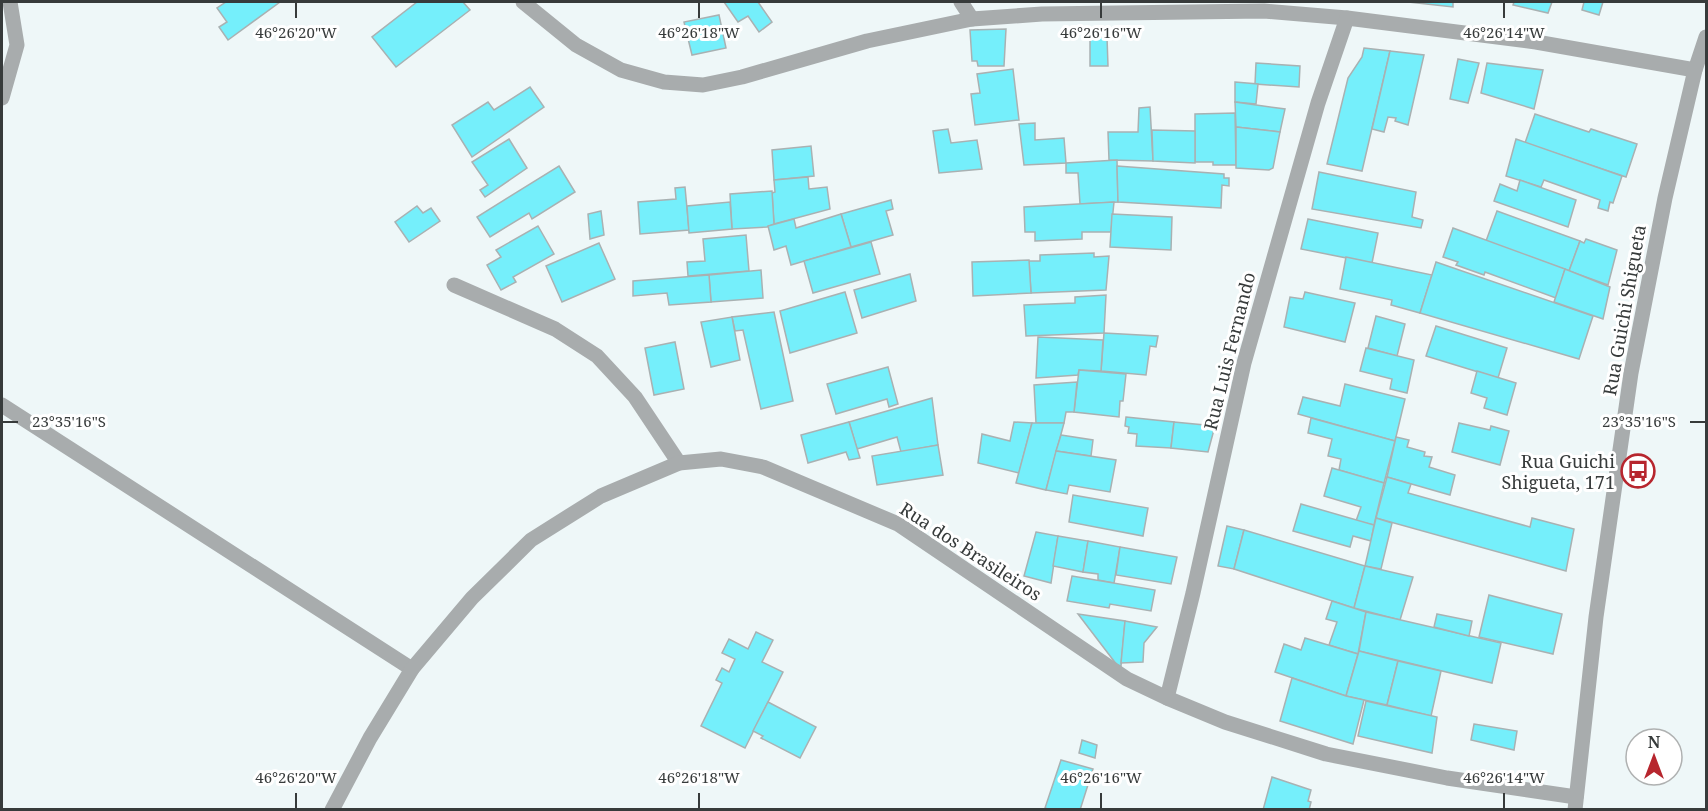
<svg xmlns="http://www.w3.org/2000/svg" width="1708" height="811" viewBox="0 0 1708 811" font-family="'Noto Serif',serif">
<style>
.building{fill:#75effb;stroke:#a9b1b2;stroke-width:1.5}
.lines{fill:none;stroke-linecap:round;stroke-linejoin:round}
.street{stroke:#a8acad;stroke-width:15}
.ticks{fill:none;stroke:#373b3b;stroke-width:2}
.labels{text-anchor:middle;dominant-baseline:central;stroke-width:6;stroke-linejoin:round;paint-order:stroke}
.street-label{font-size:18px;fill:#373b3b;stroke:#fff}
.poi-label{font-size:18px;fill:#373b3b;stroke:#fff;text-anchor:end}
.ticks-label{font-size:15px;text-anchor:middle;fill:#373b3b;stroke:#fff;stroke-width:6;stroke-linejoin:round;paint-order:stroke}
</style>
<rect width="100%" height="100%" fill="#eef7f8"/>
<g class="building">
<path d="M226 2H280L228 40 219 27 227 22 217 8Z"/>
<path d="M417 2H463L470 10 396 67 372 37Z"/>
<path d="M724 2H758L772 22 759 32 748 16 738 22Z"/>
<path d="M1408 2H1453V7Z"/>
<path d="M1514 2H1552L1548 13 1513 5Z"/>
<path d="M1584 2H1603L1599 15 1582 10Z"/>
<path d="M719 15 726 48 692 55 684 22Z"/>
<path d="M1006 29 1004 66H978L977 61H972L970 30Z"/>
<path d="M1090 37H1107L1108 66H1090Z"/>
<path d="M1364 48 1390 51 1362 171 1327 164 1348 78 1362 57Z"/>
<path d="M1390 51 1424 55 1408 125 1395 121 1396 118 1388 117 1384 132 1372 129Z"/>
<path d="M1458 59 1479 63 1468 103 1450 99Z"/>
<path d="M1256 63 1300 66 1299 87 1255 84Z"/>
<path d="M1487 63 1543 70 1534 109 1481 93Z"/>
<path d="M1013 69 1019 120 975 125 971 94 980 93 977 74Z"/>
<path d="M1235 82 1258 84 1256 104 1235 102Z"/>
<path d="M530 87 544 107 472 157 452 125 488 102 494 110Z"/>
<path d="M1235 102 1285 109 1280 132 1236 127Z"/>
<path d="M1150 107 1153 161 1109 160 1108 132H1138L1139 108Z"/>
<path d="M1235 113 1236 165H1213V162H1195V114Z"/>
<path d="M1535 114 1589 132 1591 129 1637 144 1626 177 1525 143Z"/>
<path d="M1035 123V140L1064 138 1066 163 1024 165 1019 124Z"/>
<path d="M1236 127 1280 132 1273 168 1269 170 1236 168Z"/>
<path d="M948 129 951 143 977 140 982 169 939 173 933 131Z"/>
<path d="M1152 130 1195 131V163L1153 161Z"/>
<path d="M509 139 527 168 485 197 480 190 488 185 472 162Z"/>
<path d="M1516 139 1622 176 1613 203 1610 202 1608 211 1598 208 1600 200 1544 180 1541 187 1506 176Z"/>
<path d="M811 146 814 176 774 180 772 150Z"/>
<path d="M1117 160 1118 202 1080 204 1078 173H1066V163Z"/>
<path d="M559 166 575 192 532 219 529 213 490 237 477 217Z"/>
<path d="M1117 166 1224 174V178H1229V186L1222 185 1221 208 1118 202Z"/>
<path d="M1319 172 1416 192 1412 217 1423 220 1421 228 1312 209Z"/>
<path d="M808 177 809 189 827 187 830 209 774 224 772 193 775 192 774 180Z"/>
<path d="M1520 180 1576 200 1568 227 1494 201 1500 184 1517 191Z"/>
<path d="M685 187 689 230 640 234 638 202 676 199 675 188Z"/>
<path d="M772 191 774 224 767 227 732 229 730 194Z"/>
<path d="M891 200 893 209 886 211 893 235 851 247 841 214Z"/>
<path d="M730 202 732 229 689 233 687 206Z"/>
<path d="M1114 202 1111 232H1082V239L1035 241V232H1025L1024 207Z"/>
<path d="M417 206 423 213 431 208 440 221 409 242 395 222Z"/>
<path d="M601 211 604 235 590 239 588 214Z"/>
<path d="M1497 211 1580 241 1569 271 1486 241Z"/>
<path d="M841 214 851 247 791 265 786 246 774 250 768 226 794 219 796 228Z"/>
<path d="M1112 214 1172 217 1171 250 1110 247Z"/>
<path d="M1308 219 1378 233 1372 263 1301 249Z"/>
<path d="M538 226 554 254 513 277 516 282 501 290 487 265 501 257 496 250Z"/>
<path d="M1453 228 1565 269 1556 298 1485 272 1484 275 1456 265 1458 262 1443 257Z"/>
<path d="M746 235 749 271 688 276 687 262 705 261 703 239Z"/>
<path d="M1586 239 1617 250 1608 285 1569 271 1580 241 1584 243Z"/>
<path d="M871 242 880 274 813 293 804 261Z"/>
<path d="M599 243 615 279 562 302 546 266Z"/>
<path d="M1094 253V257L1109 256 1106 290 1031 293 1029 261H1040V255Z"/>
<path d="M1346 257 1432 275 1420 313 1391 305 1392 300 1340 289Z"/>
<path d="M1029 260 1031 293 973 296 972 262Z"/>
<path d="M1436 262 1593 316 1579 359 1420 313Z"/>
<path d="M1565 269 1610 287 1603 319 1554 302Z"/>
<path d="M761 270 763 298 711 302 709 275Z"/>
<path d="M910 274 916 301 862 318 854 290Z"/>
<path d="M709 275 711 302 669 305 667 293 633 296V281Z"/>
<path d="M845 292 857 333 790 353 780 311Z"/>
<path d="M1305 292 1355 303 1345 342 1284 327 1290 297 1303 299Z"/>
<path d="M1106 295 1104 333 1026 336 1024 305 1075 303V297Z"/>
<path d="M774 312 793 401 761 409 743 330 735 331 732 317Z"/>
<path d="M1376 316 1405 324 1397 356 1368 348Z"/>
<path d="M732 317 740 360 711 367 701 322Z"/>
<path d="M1436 326 1507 348 1498 378 1426 356Z"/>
<path d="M1104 333 1158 336 1156 347 1150 346 1146 375 1101 371Z"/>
<path d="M1038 337 1103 340 1101 371 1079 370 1078 375 1036 378Z"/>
<path d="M675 342 684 389 654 395 645 348Z"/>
<path d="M1366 348 1414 360 1407 393 1390 389 1392 379 1360 371Z"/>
<path d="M888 367 898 404 889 407 887 399 836 414 827 384Z"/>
<path d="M1079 370 1126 374 1123 401H1120L1119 417 1074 412Z"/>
<path d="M1477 371 1516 383 1507 415 1484 408 1487 398 1471 393Z"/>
<path d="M1077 382 1074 412H1066L1064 423H1036L1034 385Z"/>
<path d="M1345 384 1405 399 1395 441 1298 414 1303 397 1340 406Z"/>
<path d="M932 398 938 445 901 452 897 437 857 449 849 422Z"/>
<path d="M1126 417 1174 422 1171 448 1136 446 1137 434 1128 433 1129 427 1125 426Z"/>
<path d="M1311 418 1395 441 1384 483 1339 470 1341 459 1328 456 1332 439 1308 433Z"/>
<path d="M849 422 860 458 849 460 846 452 808 463 801 435Z"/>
<path d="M1014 422 1032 423 1019 473 978 463 982 434 1010 441Z"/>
<path d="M1174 422 1215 426 1208 452 1171 448Z"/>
<path d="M1032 423H1064L1046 490 1016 483Z"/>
<path d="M1459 423 1490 430 1491 426 1509 431 1500 465 1452 452Z"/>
<path d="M1061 435 1093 440 1091 456 1056 451Z"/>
<path d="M1396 437 1409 440 1407 447 1425 452 1424 456 1432 457 1429 467 1455 475 1450 495 1387 477Z"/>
<path d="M938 445 943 475 877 485 872 456Z"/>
<path d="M1056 451 1116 460 1110 492 1069 485 1067 494 1046 490Z"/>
<path d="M1332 468 1384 483 1374 525 1356 521 1361 507 1324 496Z"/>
<path d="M1387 477 1411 484 1408 493 1530 527 1532 518 1574 529 1566 571 1376 518Z"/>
<path d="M1073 495 1148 508 1143 536 1069 522Z"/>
<path d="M1301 504 1374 525 1371 541 1353 536 1350 547 1293 531Z"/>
<path d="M1376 518 1392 523 1381 569 1365 566Z"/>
<path d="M1227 526 1244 530 1234 569 1218 566Z"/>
<path d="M1244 530 1365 566 1354 608 1234 569Z"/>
<path d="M1036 532 1058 536 1051 583 1024 576Z"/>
<path d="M1058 536 1088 541 1083 572 1053 566Z"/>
<path d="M1088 541 1120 547 1114 583 1098 580V574L1083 572Z"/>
<path d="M1120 547 1177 557 1171 584 1116 575Z"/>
<path d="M1365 566 1413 577 1400 620 1354 608Z"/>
<path d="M1072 576 1155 590 1151 611 1110 604 1109 608 1067 601Z"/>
<path d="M1489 595 1562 614 1553 654 1479 637Z"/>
<path d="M1332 601 1366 612 1358 654 1329 645 1337 622 1326 619Z"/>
<path d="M1366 612 1501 643 1492 683 1359 651Z"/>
<path d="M1078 614 1125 621 1121 666 1117 665Z"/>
<path d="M1437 614 1472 621 1469 636 1434 627Z"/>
<path d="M1125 621 1157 627 1144 643 1143 662 1121 663Z"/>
<path d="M756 632 773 640 762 662 783 672 745 748 701 726 722 683 716 680 722 668 729 672 735 659 722 653 729 639 748 649Z"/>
<path d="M1305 638 1358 654 1346 696 1275 672 1284 644 1301 650Z"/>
<path d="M1359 651 1398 661 1387 705 1346 696Z"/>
<path d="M1398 661 1441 671 1431 716 1387 705Z"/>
<path d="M1292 678 1346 696 1364 700 1353 744 1280 721Z"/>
<path d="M1366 701 1437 717 1432 753 1358 736Z"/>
<path d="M768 702 816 727 800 758 761 738 763 736 753 731Z"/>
<path d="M1474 724 1517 731 1514 750 1471 740Z"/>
<path d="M1082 740 1097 745 1095 758 1079 753Z"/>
<path d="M1061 760 1093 769 1080 810H1051L1045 808Z"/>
<path d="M1272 777 1311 790 1308 801 1311 802 1309 810H1263Z"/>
</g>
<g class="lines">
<g class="street">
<path d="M523 2 576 45 621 70 664 82 703 85 742 77 867 41 972 19 1042 14 1264 11 1347 18 1536 42 1695 70"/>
<path d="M961 2 972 19"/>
<path d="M2 98 17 45 10 2"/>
<path d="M454 285 555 329 597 356 635 397 679 463"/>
<path d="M2 405 412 669"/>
<path d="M1167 698 1193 593 1244 363 1318 103 1347 18"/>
<path d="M332 810 370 738 412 669 472 598 531 540 601 496 679 463 721 459 763 467 898 524 1127 679 1167 698 1225 722 1326 754 1447 778 1576 797"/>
<path d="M1575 810 1596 617 1631 373 1665 198 1695 70 1706 37"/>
</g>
</g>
<path class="ticks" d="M296 3V18M699 3V18M1101 3V18M1504 3V18M3 422H18M1690 422H1705M296 793V808M699 793V808M1101 793V808M1504 793V808"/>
<defs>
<symbol id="bus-ring" viewBox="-11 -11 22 22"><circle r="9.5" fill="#fff" stroke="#b7262e" stroke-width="1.5"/><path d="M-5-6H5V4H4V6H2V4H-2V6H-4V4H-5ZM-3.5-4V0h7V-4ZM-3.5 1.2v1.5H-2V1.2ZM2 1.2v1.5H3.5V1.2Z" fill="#b7262e"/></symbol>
</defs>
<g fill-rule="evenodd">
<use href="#bus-ring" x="1619" y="452" width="38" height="38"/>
</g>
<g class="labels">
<g class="street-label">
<text transform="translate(1624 310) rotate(-80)">Rua Guichi Shigueta</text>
<text transform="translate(1229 351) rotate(-76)">Rua Luis Fernando</text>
<text transform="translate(971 551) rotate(33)">Rua dos Brasileiros</text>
</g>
<g class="poi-label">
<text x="1615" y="461">Rua Guichi<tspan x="1615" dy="21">Shigueta, 171</tspan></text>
</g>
</g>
<g class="ticks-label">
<text x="296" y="38">46°26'20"W</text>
<text x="699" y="38">46°26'18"W</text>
<text x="1101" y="38">46°26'16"W</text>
<text x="1504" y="38">46°26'14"W</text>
<text x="69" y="427">23°35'16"S</text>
<text x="1639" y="427">23°35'16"S</text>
<text x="296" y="783">46°26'20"W</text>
<text x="699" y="783">46°26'18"W</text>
<text x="1101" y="783">46°26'16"W</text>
<text x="1504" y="783">46°26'14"W</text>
</g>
<rect width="1708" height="811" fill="none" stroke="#373b3b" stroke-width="6"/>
<g transform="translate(1654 757)"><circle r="28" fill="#ffffff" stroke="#afb1b1" stroke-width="1.5"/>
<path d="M0-4.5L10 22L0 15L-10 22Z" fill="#b7262e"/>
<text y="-9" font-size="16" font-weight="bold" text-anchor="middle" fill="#373b3b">N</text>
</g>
</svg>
